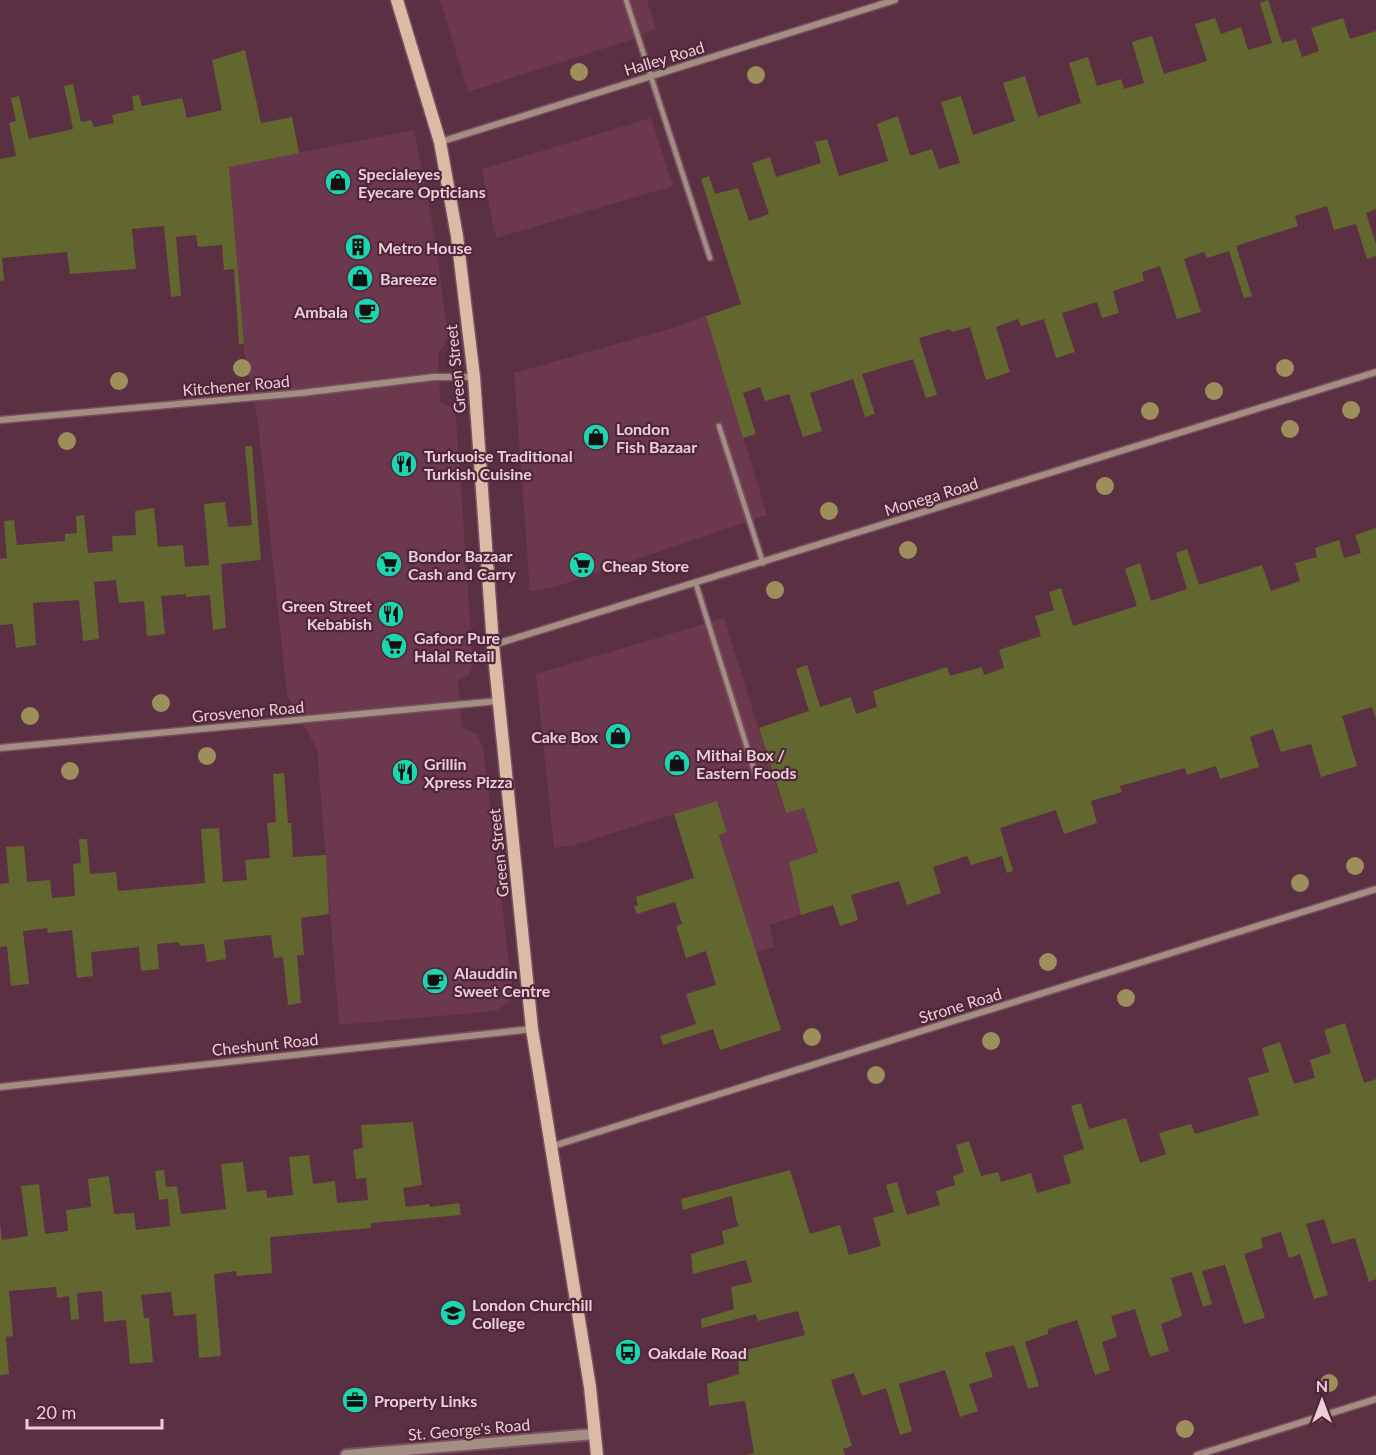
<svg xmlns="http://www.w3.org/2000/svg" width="1376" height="1455" viewBox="0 0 1376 1455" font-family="Lato,sans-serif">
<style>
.built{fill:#6b384e}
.green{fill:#61672e}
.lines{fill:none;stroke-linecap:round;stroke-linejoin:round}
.service-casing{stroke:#785061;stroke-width:8}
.minor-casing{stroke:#785061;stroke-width:9}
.tertiary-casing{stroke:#785061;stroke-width:14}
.secondary-casing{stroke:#785061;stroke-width:15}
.service{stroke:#a38f82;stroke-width:4.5}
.minor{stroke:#a38f82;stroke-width:6}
.tertiary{stroke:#a38f82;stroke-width:10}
.secondary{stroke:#dbbba6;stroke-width:12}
.tree{fill:#9c8f5b}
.labels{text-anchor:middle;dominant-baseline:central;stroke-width:4.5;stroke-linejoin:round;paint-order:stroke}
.street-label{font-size:16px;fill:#eaced8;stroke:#512638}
.poi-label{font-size:16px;font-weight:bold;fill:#eaced8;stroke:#512638;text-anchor:start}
</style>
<rect width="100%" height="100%" fill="#5c3043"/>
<g class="built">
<path d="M440 0H647L656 29 627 41 468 92Z"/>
<path d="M651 118 673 186 496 238 482 169Z"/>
<path d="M414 130 436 244 448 336 445 345 438 353 440 403 451 407 456 417 473 665 469 675 458 680 462 728 477 734 483 748 513 994 509 1002 495 1011 339 1025 317 749 287 695 258 423 244 350 229 166Z"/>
<path d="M706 316 767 515 552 588 530 591 514 373 673 328Z"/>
<path d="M724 618 785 813 804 807 818 853 789 862 801 915 769 925 775 947 756 952 719 834 727 832 717 801 574 845 554 848 536 674Z"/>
</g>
<g class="green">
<path d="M1268 0 1282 43 1296 39 1302 57 1319 51 1311 28 1343 18 1350 39 1376 31V209L1366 213 1376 244V256L1367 259 1356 224 1334 230 1327 206 1295 216 1298 226 1236 246 1252 296 1244 298 1229 251 1207 258 1204 252 1184 259 1201 312 1177 319 1160 266 1142 272 1144 281 1113 291 1119 313 1102 318 1097 302 1062 313 1075 352 1056 358 1044 319 1021 326 1018 319 996 327 1010 372 986 380 970 327 952 332 950 329 919 338 937 395 926 398 913 359 862 374 875 414 865 417 853 379 810 393 822 431 803 437 789 394 765 401 760 387 743 393 756 434 743 438 706 316 741 304 701 179 709 176 715 194 738 188 749 221 769 214 752 163 770 157 776 177 821 163 815 142 827 139 839 176 888 161 877 124 898 116 910 156 932 149 939 169 960 163 941 102 961 96 973 135 1015 121 1003 83 1025 76 1038 117 1081 103 1069 63 1088 57 1097 86 1121 79 1124 89 1144 83 1132 42 1152 36 1164 74 1207 61 1195 24 1215 18 1221 34 1241 27 1248 50 1272 43 1260 3Z"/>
<path d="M245 50 261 123 292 117 299 153 229 167 244 344H239L234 269 224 270 222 245 198 247 196 235 176 237 181 296 171 297 164 226 132 229 136 269 70 274 67 252 2 258 4 280 0 281V159L16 156 9 123 16 121 11 98 19 96 29 139 73 129 64 86 73 84 81 122 91 120 94 127 114 123 112 115 134 110 132 96 139 95 142 106 182 98 187 118 222 110 212 60Z"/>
<path d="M245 446H252L261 560 221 564 226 628 213 630 210 595 186 597V594L161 596 165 634 147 636 144 601 119 603 116 580 94 582 99 639 83 641 79 600 33 603 36 645 16 648 13 624 0 625V559L7 558 4 521 14 520 17 545 65 541V534L77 533 76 516 84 515 88 553 113 551 112 536 136 535 135 511 154 508 158 547 183 545 185 567 209 565 204 504 225 502 228 527 252 525Z"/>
<path d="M1376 528V719L1372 707 1342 716 1357 766 1321 777 1311 744 1281 752 1273 729 1250 737 1259 767 1220 779 1216 766 1187 775 1185 768 1120 786 1122 792 1091 801 1097 823 1064 834 1056 810 1000 828 1013 871 1007 873 1002 856 971 865 967 856 933 867 941 893 907 905 899 881 851 895 858 920 840 926 833 905 801 915 789 862 818 852 804 808 786 813 759 728 809 711 796 669 807 665 820 707 851 697 856 714 877 707 873 691 947 667 950 676 982 667 984 675 1004 668 999 650 1041 636 1035 616 1054 610 1049 592 1061 588 1073 626 1137 606 1125 569 1140 563 1151 601 1187 589 1176 553 1187 549 1199 585 1262 565 1271 591 1300 581 1295 563 1317 557 1315 548 1339 540 1344 558 1361 553 1355 535Z"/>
<path d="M284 773 288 823H291L293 857 326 855 329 914 301 918 304 955H297L301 1003 288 1005 283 957 274 958 271 935 224 940 226 959 207 962 204 944 180 946 179 942 157 944 159 969 141 971 139 947 91 952 93 976 77 978 72 930 48 933 47 928 23 931 29 984 11 986 7 946 0 947V884L9 883 6 847 24 846 27 882 50 880 52 898 75 896 73 864 81 863 79 839H87L90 874 116 872 118 891 205 883 201 829 219 828 223 882 247 880 245 860 270 858 267 823 276 822 273 774Z"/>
<path d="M717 801 727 832 719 835 781 1030 720 1050 713 1029 663 1045 660 1036 696 1024 686 994 716 985 706 951 686 958 676 926 682 924 675 902 637 914 634 907 638 905 636 897 694 878 674 814Z"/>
<path d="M1345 1023 1364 1083 1376 1079V1279L1369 1282 1355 1238 1332 1244 1324 1219 1306 1224 1328 1295 1314 1299 1300 1254 1289 1258 1281 1232 1261 1238 1263 1248 1244 1254 1265 1318 1244 1324 1225 1265 1202 1271 1212 1304 1203 1307 1192 1272 1171 1278 1182 1316 1161 1324 1169 1351 1150 1357 1135 1309 1111 1316 1117 1337 1102 1342 1110 1370 1095 1375 1077 1320 1048 1329V1334L1025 1342 1039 1386 1028 1389 1014 1345 985 1353 993 1377 969 1384 978 1411 960 1417 945 1370 899 1384 912 1431 900 1435 886 1388 862 1396 854 1373 831 1380 852 1446 843 1449 845 1455H746L754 1453 745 1401 709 1406 707 1384 739 1374 738 1352 805 1335 798 1311 758 1321 756 1314 702 1328 701 1319 734 1309 731 1287 752 1282 746 1260 693 1274 691 1254 724 1244 722 1231 739 1226 736 1219 732 1196 683 1210 681 1199 790 1170 810 1234 840 1225 849 1255 881 1246 873 1218 894 1212 886 1185 897 1182 907 1215 940 1205 936 1191 955 1185 953 1176 964 1172 956 1145 969 1141 981 1176 998 1172 1001 1182 1031 1173 1037 1193 1071 1183 1063 1156 1084 1149 1071 1106 1081 1103 1089 1129 1126 1118 1140 1163 1166 1154 1159 1133 1191 1124 1195 1134 1259 1115 1248 1078 1269 1072 1262 1048 1280 1042 1294 1084 1315 1078 1310 1060 1331 1053 1324 1030Z"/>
<path d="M413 1122 422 1185 403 1188 406 1207 429 1204 430 1207 459 1203 461 1215 371 1223V1228L270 1237 272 1273 237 1276 236 1271 214 1274 221 1356 199 1358 196 1314 174 1316 171 1292 141 1295 144 1318H149L153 1362 130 1364 126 1320 104 1322 102 1291 77 1293 79 1319 71 1320 69 1296 57 1298 56 1287 9 1291 13 1336 6 1337 9 1374 0 1375V1224L2 1240 28 1236 21 1186 39 1184 45 1234 68 1231 66 1210 91 1207 88 1179 109 1176 114 1214 134 1213 136 1230 170 1226 168 1199 159 1200 155 1171 164 1170 166 1187 177 1186 181 1214 226 1209 221 1164 243 1162 247 1192 266 1190 267 1198 293 1195 289 1157 309 1155 313 1184 335 1181 337 1203 368 1200 366 1178 356 1179 353 1150 363 1148 361 1125Z"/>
</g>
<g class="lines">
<defs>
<g id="service">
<path d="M626 0 710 258"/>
<path d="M719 426 763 563"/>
<path d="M696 584 756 776"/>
</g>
<g id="minor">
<path d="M440 142 895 0"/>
<path d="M0 420 301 393 434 377H474"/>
<path d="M493 645 1376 372"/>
<path d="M0 748 498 701"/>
<path d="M0 1087 532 1029"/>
<path d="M553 1146 1376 889"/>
<path d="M1197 1455 1376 1399"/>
</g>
<path id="tertiary" d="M346 1455 595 1434"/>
<path id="secondary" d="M397 0 440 142 457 236 474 377 493 645 532 1029 590 1387 597 1455"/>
</defs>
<use href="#service" class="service-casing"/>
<use href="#minor" class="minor-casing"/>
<use href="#tertiary" class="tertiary-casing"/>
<use href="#secondary" class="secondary-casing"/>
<use href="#service" class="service"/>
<use href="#minor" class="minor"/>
<use href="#tertiary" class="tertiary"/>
<use href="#secondary" class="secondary"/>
</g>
<g class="tree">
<circle cx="579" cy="72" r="9"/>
<circle cx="756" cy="75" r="9"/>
<circle cx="242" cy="368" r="9"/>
<circle cx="1285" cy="368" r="9"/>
<circle cx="119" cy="381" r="9"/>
<circle cx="1214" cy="391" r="9"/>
<circle cx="1351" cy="410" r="9"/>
<circle cx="1150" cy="411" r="9"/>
<circle cx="1290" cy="429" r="9"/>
<circle cx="67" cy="441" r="9"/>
<circle cx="1105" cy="486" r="9"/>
<circle cx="829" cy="511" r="9"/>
<circle cx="908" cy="550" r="9"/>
<circle cx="775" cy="590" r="9"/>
<circle cx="161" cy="703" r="9"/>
<circle cx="30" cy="716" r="9"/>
<circle cx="207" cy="756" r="9"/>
<circle cx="70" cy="771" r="9"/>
<circle cx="1355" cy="866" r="9"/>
<circle cx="1300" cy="883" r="9"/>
<circle cx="1048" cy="962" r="9"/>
<circle cx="1126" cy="998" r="9"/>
<circle cx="812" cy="1037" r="9"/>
<circle cx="991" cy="1041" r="9"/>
<circle cx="876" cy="1075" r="9"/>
<circle cx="1329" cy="1383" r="9"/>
<circle cx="1185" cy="1429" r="9"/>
</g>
<defs>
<symbol id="shop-disc" viewBox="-11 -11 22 22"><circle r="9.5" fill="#1cd5b1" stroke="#512638"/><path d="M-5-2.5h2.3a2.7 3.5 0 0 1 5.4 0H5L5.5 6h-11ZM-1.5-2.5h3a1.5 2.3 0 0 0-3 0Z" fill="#111"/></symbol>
<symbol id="building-disc" viewBox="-11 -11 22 22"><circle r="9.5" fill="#1cd5b1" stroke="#512638"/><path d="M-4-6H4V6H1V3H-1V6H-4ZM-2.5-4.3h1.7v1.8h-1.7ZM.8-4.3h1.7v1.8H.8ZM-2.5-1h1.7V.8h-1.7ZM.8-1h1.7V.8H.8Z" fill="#111"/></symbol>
<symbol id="cafe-disc" viewBox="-11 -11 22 22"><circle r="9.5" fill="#1cd5b1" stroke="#512638"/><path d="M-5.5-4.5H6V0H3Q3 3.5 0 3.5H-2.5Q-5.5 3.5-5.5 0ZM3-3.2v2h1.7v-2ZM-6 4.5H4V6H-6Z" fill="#111"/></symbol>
<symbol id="restaurant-disc" viewBox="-11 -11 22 22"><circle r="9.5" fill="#1cd5b1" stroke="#512638"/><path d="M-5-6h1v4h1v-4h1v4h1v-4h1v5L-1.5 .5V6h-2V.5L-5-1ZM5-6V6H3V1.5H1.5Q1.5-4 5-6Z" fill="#111"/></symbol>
<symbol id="supermarket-disc" viewBox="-11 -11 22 22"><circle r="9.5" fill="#1cd5b1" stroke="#512638"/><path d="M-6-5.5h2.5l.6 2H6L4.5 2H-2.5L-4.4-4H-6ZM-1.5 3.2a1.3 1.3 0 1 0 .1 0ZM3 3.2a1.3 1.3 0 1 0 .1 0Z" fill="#111"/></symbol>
<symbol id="university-disc" viewBox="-11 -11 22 22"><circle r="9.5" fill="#1cd5b1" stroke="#512638"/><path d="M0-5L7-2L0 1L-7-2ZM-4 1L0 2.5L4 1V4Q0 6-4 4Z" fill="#111"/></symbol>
<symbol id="bus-disc" viewBox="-11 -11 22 22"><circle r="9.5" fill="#1cd5b1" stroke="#512638"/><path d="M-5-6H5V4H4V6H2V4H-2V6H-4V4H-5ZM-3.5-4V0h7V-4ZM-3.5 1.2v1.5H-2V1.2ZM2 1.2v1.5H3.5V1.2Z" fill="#111"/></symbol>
<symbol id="office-disc" viewBox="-11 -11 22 22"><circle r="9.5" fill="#1cd5b1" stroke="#512638"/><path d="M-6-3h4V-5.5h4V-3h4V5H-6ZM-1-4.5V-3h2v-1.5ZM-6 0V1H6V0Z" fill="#111"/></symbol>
</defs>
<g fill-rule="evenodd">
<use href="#shop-disc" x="323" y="167" width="30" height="30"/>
<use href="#building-disc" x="343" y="232" width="30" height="30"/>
<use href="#shop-disc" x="345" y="263" width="30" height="30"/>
<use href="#cafe-disc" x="352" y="296" width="30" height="30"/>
<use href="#shop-disc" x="581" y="422" width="30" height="30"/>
<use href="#restaurant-disc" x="389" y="449" width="30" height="30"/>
<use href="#supermarket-disc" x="374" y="549" width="30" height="30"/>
<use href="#supermarket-disc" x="567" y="550" width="30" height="30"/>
<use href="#restaurant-disc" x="376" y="599" width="30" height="30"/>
<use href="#supermarket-disc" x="379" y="631" width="30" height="30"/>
<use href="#shop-disc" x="603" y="721" width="30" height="30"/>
<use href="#shop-disc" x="662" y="748" width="30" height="30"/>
<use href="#restaurant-disc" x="390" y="757" width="30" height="30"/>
<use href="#cafe-disc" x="420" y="966" width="30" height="30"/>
<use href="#university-disc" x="438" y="1298" width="30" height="30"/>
<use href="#bus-disc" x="613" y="1337" width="30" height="30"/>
<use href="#office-disc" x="340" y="1385" width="30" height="30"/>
</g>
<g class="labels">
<g class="street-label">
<text transform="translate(664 58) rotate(-17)">Halley Road</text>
<text transform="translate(455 369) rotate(-96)">Green Street</text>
<text transform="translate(236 385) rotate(-5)">Kitchener Road</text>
<text transform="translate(931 496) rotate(-17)">Monega Road</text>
<text transform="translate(248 711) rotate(-5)">Grosvenor Road</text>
<text transform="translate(498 853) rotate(-96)">Green Street</text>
<text transform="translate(960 1005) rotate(-17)">Strone Road</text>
<text transform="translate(265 1044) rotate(-6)">Cheshunt Road</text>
<text transform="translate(469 1429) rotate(-5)">St. George's Road</text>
</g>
<g class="poi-label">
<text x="358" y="173">Specialeyes<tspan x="358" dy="18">Eyecare Opticians</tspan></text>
<text x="378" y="247">Metro House</text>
<text x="380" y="278">Bareeze</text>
<text x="348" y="311" text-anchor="end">Ambala</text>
<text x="616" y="428">London<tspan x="616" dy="18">Fish Bazaar</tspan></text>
<text x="424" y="455">Turkuoise Traditional<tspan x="424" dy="18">Turkish Cuisine</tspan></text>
<text x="408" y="555">Bondor Bazaar<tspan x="408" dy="18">Cash and Carry</tspan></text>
<text x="602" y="565">Cheap Store</text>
<text x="372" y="605" text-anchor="end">Green Street<tspan x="372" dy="18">Kebabish</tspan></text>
<text x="414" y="637">Gafoor Pure<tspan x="414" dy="18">Halal Retail</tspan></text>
<text x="598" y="736" text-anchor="end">Cake Box</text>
<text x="696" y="754">Mithai Box /<tspan x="696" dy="18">Eastern Foods</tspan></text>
<text x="424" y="763">Grillin<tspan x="424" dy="18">Xpress Pizza</tspan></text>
<text x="454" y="972">Alauddin<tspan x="454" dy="18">Sweet Centre</tspan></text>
<text x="472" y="1304">London Churchill<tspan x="472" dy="18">College</tspan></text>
<text x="648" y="1352">Oakdale Road</text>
<text x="374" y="1400">Property Links</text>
</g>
</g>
<g transform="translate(1322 1401)" stroke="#512638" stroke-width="4.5" paint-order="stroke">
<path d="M0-4.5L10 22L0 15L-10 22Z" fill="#eaced8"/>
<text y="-9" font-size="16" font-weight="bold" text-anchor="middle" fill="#eaced8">N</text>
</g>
<path d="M27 1419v9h135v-9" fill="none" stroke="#eaced8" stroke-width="3"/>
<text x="36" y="1419" font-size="18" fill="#eaced8" stroke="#512638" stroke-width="4.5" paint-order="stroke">20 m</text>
</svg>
